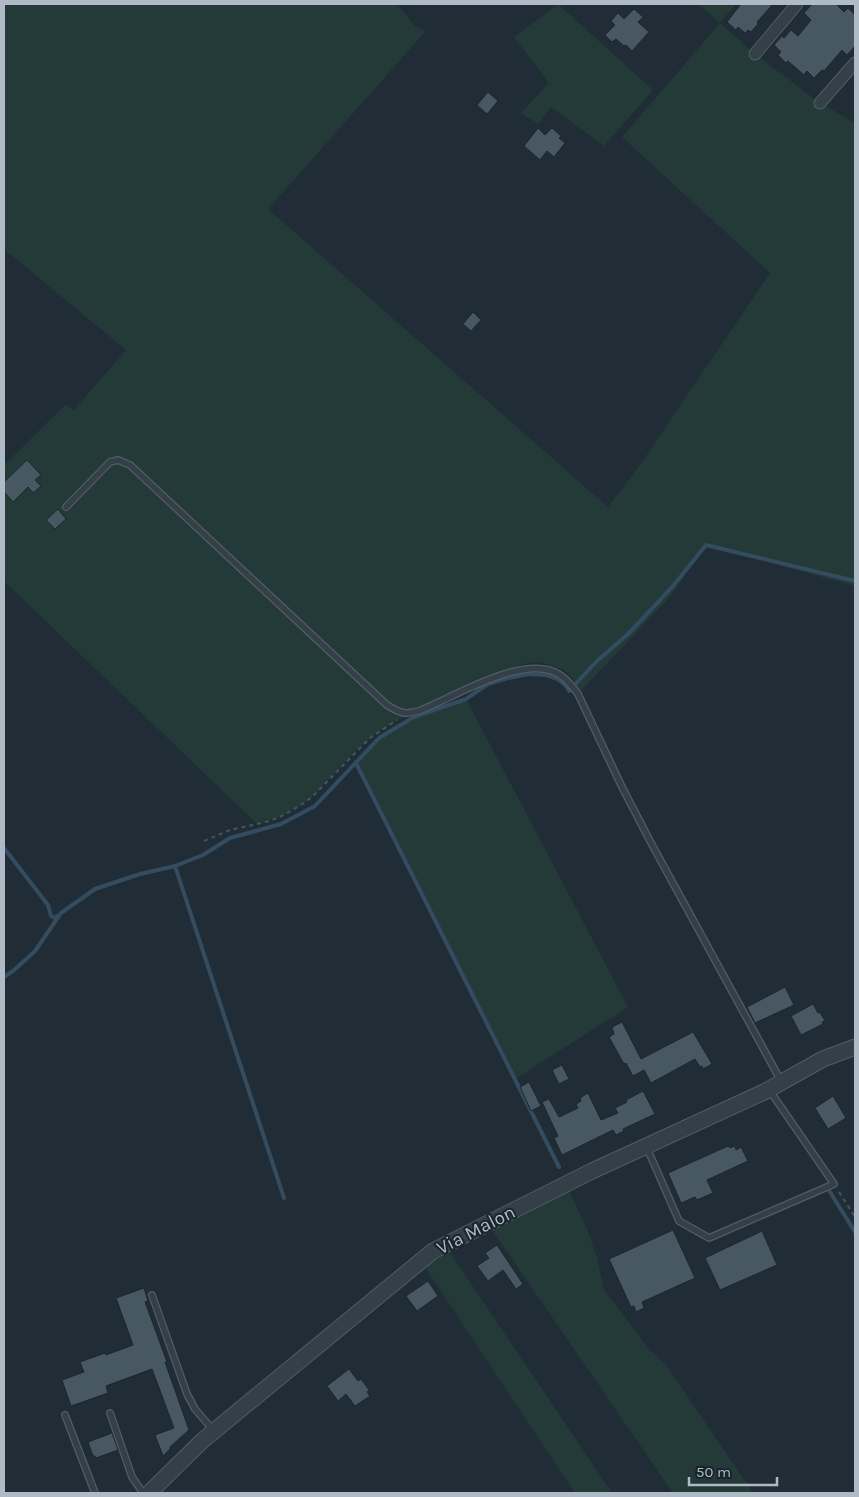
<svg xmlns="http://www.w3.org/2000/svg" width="859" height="1497" viewBox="0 0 859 1497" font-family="Karla,sans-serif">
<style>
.green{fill:#233a39}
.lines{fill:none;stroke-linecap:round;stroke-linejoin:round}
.stream{stroke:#344c5f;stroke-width:4}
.building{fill:#485863;stroke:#1b262e}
.service-casing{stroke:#515d66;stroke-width:8}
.minor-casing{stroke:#515d66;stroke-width:13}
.tertiary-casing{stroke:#515d66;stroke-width:17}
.path{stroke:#425756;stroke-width:2;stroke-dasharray:4 4;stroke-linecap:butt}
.service{stroke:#343f48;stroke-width:5.5}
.minor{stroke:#343f48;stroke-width:11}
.tertiary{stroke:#343f48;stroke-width:15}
.labels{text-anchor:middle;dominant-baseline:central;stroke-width:4;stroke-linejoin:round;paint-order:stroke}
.street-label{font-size:19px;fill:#aebac5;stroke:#19242c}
</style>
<rect width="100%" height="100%" fill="#202d37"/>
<g class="green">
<path d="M4 4H397L415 26 426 31 268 209 608 507 642 462 770 273 622 137 720 23 698 4H736L720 23 755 54 820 103 855 123V586L706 545 670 597 578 694 573 679 564 670 540 662 522 664 504 673 408 714 391 724 370 738 355 752 312 797C295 810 278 819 257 824L4 581V465L65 405 74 410 126 350 4 249Z"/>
<path d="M558 4 653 90 604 146 551 107 538 124 521 113 549 83 514 37Z"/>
<path d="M466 699 628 1007 515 1079 356 763 379 738 414 717Z"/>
<path d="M566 1184 587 1229 597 1258 604 1290 649 1349 667 1366 753 1493H673L488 1224Z"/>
<path d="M445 1245 612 1493H575L421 1261Z"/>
</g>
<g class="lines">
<g class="stream">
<path d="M356 763 559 1167"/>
<path d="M4 848 48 905 51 916 55 918 57 916"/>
<path d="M175 866 284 1198"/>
<path d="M4 977 13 971 35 951 61 913 95 889 140 874 175 866 203 855 230 838 281 824 315 806 379 738 414 717 466 699 488 684 508 678 529 674 546 675 558 679 567 687 569 691 597 661 628 634 647 614 673 586 706 545 855 581"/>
<path d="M830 1192 855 1232"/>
</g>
</g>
<g class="building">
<path d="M741 4H773L757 22 758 24 751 32 748 30 745 33 738 27 736 30 727 22Z"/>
<path d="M812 4H836L844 12 848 8 855 15V46L847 55 842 50 824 71 822 70 814 78 807 71 804 75 788 61 786 63 778 55 781 52 774 45 782 36 784 38 791 30 798 36 811 20 804 13Z"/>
<path d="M634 9 643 17 638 22 649 32 632 51 626 45 624 46 616 39 612 42 605 35 615 25 611 21 618 13 624 19Z"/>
<path d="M488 92 498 101 487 114 477 105Z"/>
<path d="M538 128 545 135 552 128 561 136 559 138 565 143 554 157 547 151 540 160 524 146Z"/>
<path d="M473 312 481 320 471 331 463 324Z"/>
<path d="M27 460 41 475 35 480 41 486 33 493 28 487 13 502 4 492V482Z"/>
<path d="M58 509 66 519 55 529 46 520Z"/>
<path d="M785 987 794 1005 755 1023 747 1007Z"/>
<path d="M813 1004 818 1013 820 1012 825 1021 822 1022 823 1024 801 1035 791 1016Z"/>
<path d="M622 1022 641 1059 693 1032 712 1064 703 1069 702 1066 700 1067 695 1059 651 1083 644 1070 633 1076 626 1063 624 1064 609 1037 614 1034 612 1027Z"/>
<path d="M562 1065 569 1079 559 1084 552 1070Z"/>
<path d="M529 1082 541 1106 531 1111 520 1087Z"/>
<path d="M643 1091 655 1114 623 1129 624 1131 616 1135 613 1130 562 1155 554 1138 558 1136 542 1102 549 1099 559 1117 578 1108 576 1104 581 1101 580 1098 588 1093 601 1120 618 1113 615 1108 627 1102 626 1100Z"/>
<path d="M833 1096 846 1118 828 1129 815 1108Z"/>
<path d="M728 1146 730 1148 735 1146 736 1150 741 1147 748 1161 707 1180 713 1193 697 1200 695 1197 681 1203 668 1173Z"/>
<path d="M673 1230 695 1278 642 1302 644 1308 636 1312 634 1306 631 1307 609 1259Z"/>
<path d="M762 1231 777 1265 720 1290 705 1258Z"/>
<path d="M497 1245 523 1284 516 1289 503 1270 488 1281 477 1266 489 1258 485 1253Z"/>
<path d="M428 1281 438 1296 417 1311 406 1296Z"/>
<path d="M144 1288 148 1301 145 1302 167 1362H165L189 1430 170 1447V1449L163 1456 155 1435 174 1428 152 1369 106 1386 108 1393 71 1406 62 1380 84 1372 80 1362 105 1353 106 1355 133 1345 116 1298Z"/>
<path d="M349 1369 358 1381 361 1379 369 1390 367 1392 370 1396 355 1406 346 1394 338 1401 327 1386Z"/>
<path d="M112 1433 118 1450 96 1458 95 1456H93L88 1442Z"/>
</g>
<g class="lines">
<defs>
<g id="service">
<path d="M66 507 110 462 118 460 130 465 387 705C400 713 404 715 419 711 454 697 517 658 552 671 564 675 570 684 578 694L622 787 650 841 781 1081"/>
<path d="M647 1148 679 1221 709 1238 834 1184 770 1091"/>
<path d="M152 1295 187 1394 195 1409 213 1430"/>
<path d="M110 1413 132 1477 143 1493"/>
<path d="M65 1415 95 1493"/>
</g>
<g id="minor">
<path d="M755 54 797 4"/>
<path d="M820 103 855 63"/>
</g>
<path id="tertiary" d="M149 1493 202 1441 433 1251 592 1171 764 1092 823 1059 855 1047"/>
</defs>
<use href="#service" class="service-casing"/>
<use href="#minor" class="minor-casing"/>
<use href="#tertiary" class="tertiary-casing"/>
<g class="path">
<path d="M204 841 230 830 266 822 280 817 301 805 312 797 370 738 397 720"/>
<path d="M839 1192 855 1217"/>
</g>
<use href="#service" class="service"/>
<use href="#minor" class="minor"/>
<use href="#tertiary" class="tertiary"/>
</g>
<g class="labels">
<g class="street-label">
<text transform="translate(476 1230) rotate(-27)">Via Malon</text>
</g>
</g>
<rect width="859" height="1497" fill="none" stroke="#aebac5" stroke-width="10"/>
<path d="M689 1477v8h88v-8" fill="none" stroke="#aebac5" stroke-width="2.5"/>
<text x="696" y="1477" font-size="15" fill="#aebac5" stroke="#19242c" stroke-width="4" paint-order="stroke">50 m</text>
</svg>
